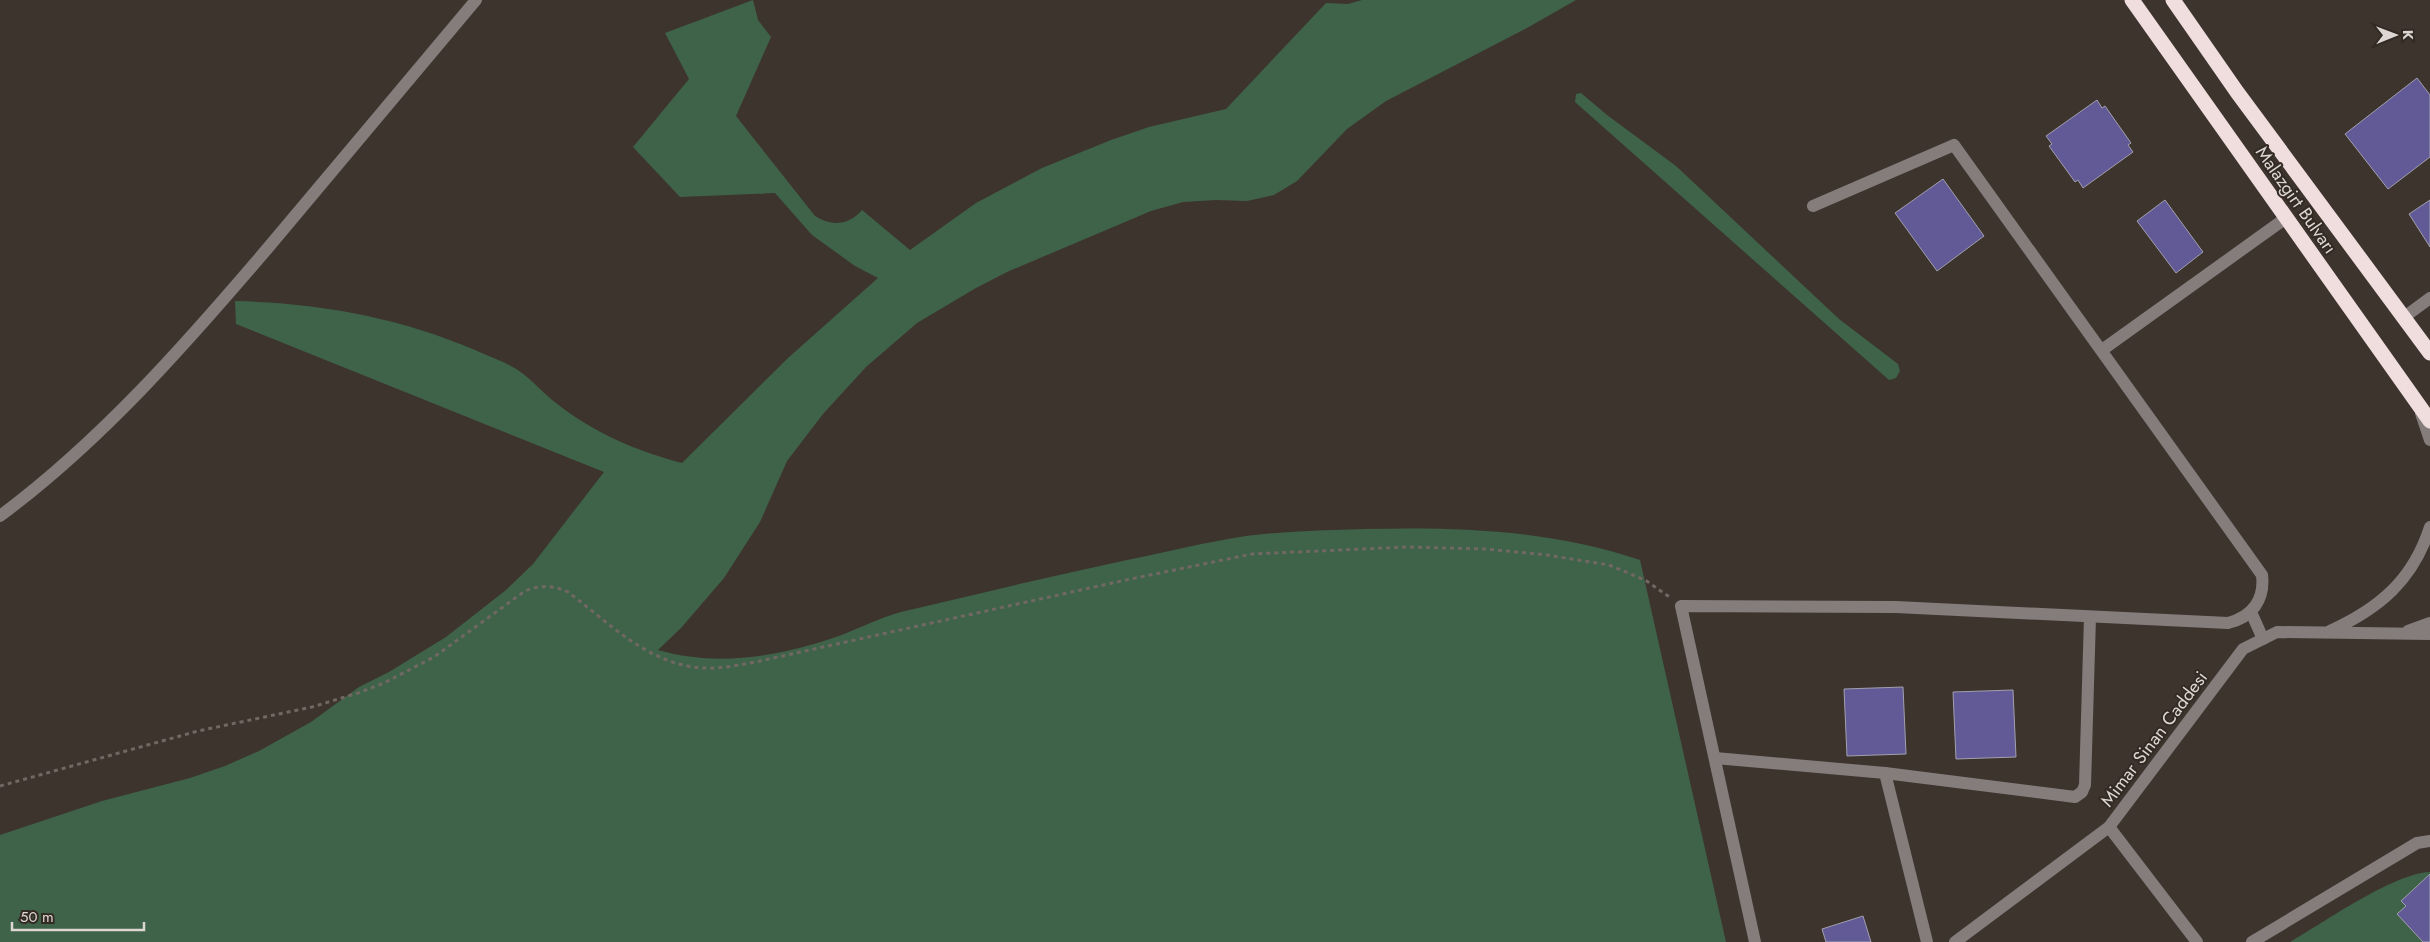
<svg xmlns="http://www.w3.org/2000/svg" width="2430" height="942" viewBox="0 0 2430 942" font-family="Jost,sans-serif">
<rect width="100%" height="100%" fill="#3e342e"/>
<g fill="#3e6349">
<path d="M753 0 758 20 771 37 736 116 815 216C832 227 849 225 862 210L910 250 976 203 1042 168 1111 140 1149 127 1226 109 1326 3 1348 4 1362 0H1576L1527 28 1386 101 1347 129 1297 181 1274 195 1247 201 1216 200 1183 202 1151 211 1007 272 976 288 917 323 866 367 823 414 787 461 760 522 724 578 681 628 658 650C717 667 778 657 836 637 858 629 879 618 901 612 977 594 1052 576 1127 560 1167 552 1206 542 1246 536 1286 531 1326 530 1367 529 1459 527 1552 530 1640 560L1726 942H0V835L102 801 190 778 225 766 259 751 311 722 359 687 389 672 446 637 506 590 533 564 604 472 236 324 235 301C318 303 398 317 475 350 490 357 509 363 522 373 534 382 544 394 556 403 594 433 636 451 682 463L788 358 878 278 855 266 812 235 775 193 680 197 633 147 689 79 665 33Z"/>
<polygon points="1581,93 1607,115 1676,166 1839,319 1898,364 1900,371 1896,378 1889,380 1575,102 1576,94"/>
<path d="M2430 872V942H2290C2323 923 2394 873 2430 872Z"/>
</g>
<g fill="#615a97" stroke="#a1a0ad">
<polygon points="2417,78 2430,95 2430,157 2388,189 2345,134"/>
<polygon points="2097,100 2102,108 2105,106 2131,143 2128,145 2133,152 2083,188 2078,180 2075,182 2049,146 2052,144 2046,136"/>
<polygon points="1943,179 1984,236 1937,271 1895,213"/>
<polygon points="2165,200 2203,252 2176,273 2137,221"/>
<polygon points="2430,200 2430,247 2409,214"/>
<polygon points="1903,687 1906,754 1847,756 1844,689"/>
<polygon points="2013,690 2016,757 1956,759 1953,692"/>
<polygon points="2430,874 2430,942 2423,942 2397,914 2406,906 2401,901"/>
<polygon points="1863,916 1871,942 1826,942 1822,929"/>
</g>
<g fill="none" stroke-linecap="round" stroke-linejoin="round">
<path stroke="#716863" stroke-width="3" stroke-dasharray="4 4" stroke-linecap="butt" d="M0 786 198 731 312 707 358 693 384 683 434 657 525 591C540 585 553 585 568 592 612 625 654 671 715 668 730 667 745 664 760 661L1126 580 1252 554 1407 547 1486 549 1547 555 1609 565 1645 580 1671 598"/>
<g stroke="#847d7c" stroke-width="12">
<polyline points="2403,318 2430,298"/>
<polyline points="2102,350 2286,218"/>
<polyline points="2421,413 2430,440"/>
<path d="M0 516C101 441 186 344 267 249 337 166 406 83 476 0"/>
<polyline points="2251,612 2263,639"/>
<path d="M2330 631C2380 608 2413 580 2430 527"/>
<polyline points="2408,631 2430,623"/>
<polyline points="1715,758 1885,773 2075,797 2082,792 2085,785 2090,617"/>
<polyline points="1885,773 1927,942"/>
<polyline points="2109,827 2197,942"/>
<path d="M1755 942 1681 606 1896 607 2228 623C2252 617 2265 600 2262 575L1954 145 1813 206"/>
<polyline points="1955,942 2109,827 2243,649 2277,632 2430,634"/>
<polyline points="2252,942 2417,843 2430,841"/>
</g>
<g stroke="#efdedd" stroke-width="15">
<polyline points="2132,0 2430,421"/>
<polyline points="2173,0 2237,92 2430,353"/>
</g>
</g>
<g text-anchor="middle" stroke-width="4" stroke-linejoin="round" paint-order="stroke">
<g font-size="18" fill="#ddd7d3" stroke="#342a24">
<text transform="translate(2296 200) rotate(55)" y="6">Malazgirt Bulvarı</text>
<text transform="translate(2154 739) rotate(-53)" y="6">Mimar Sinan Caddesi</text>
</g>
</g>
<g transform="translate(2395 35) rotate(89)" stroke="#342a24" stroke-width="4" paint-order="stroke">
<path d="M0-4L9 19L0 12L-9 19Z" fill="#ddd7d3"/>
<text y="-8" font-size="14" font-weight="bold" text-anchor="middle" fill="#ddd7d3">K</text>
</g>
<path d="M12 922v8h132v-8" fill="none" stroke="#ddd7d3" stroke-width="2.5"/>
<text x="20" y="922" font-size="15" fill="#ddd7d3" stroke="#342a24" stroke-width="4" paint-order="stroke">50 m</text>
</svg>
